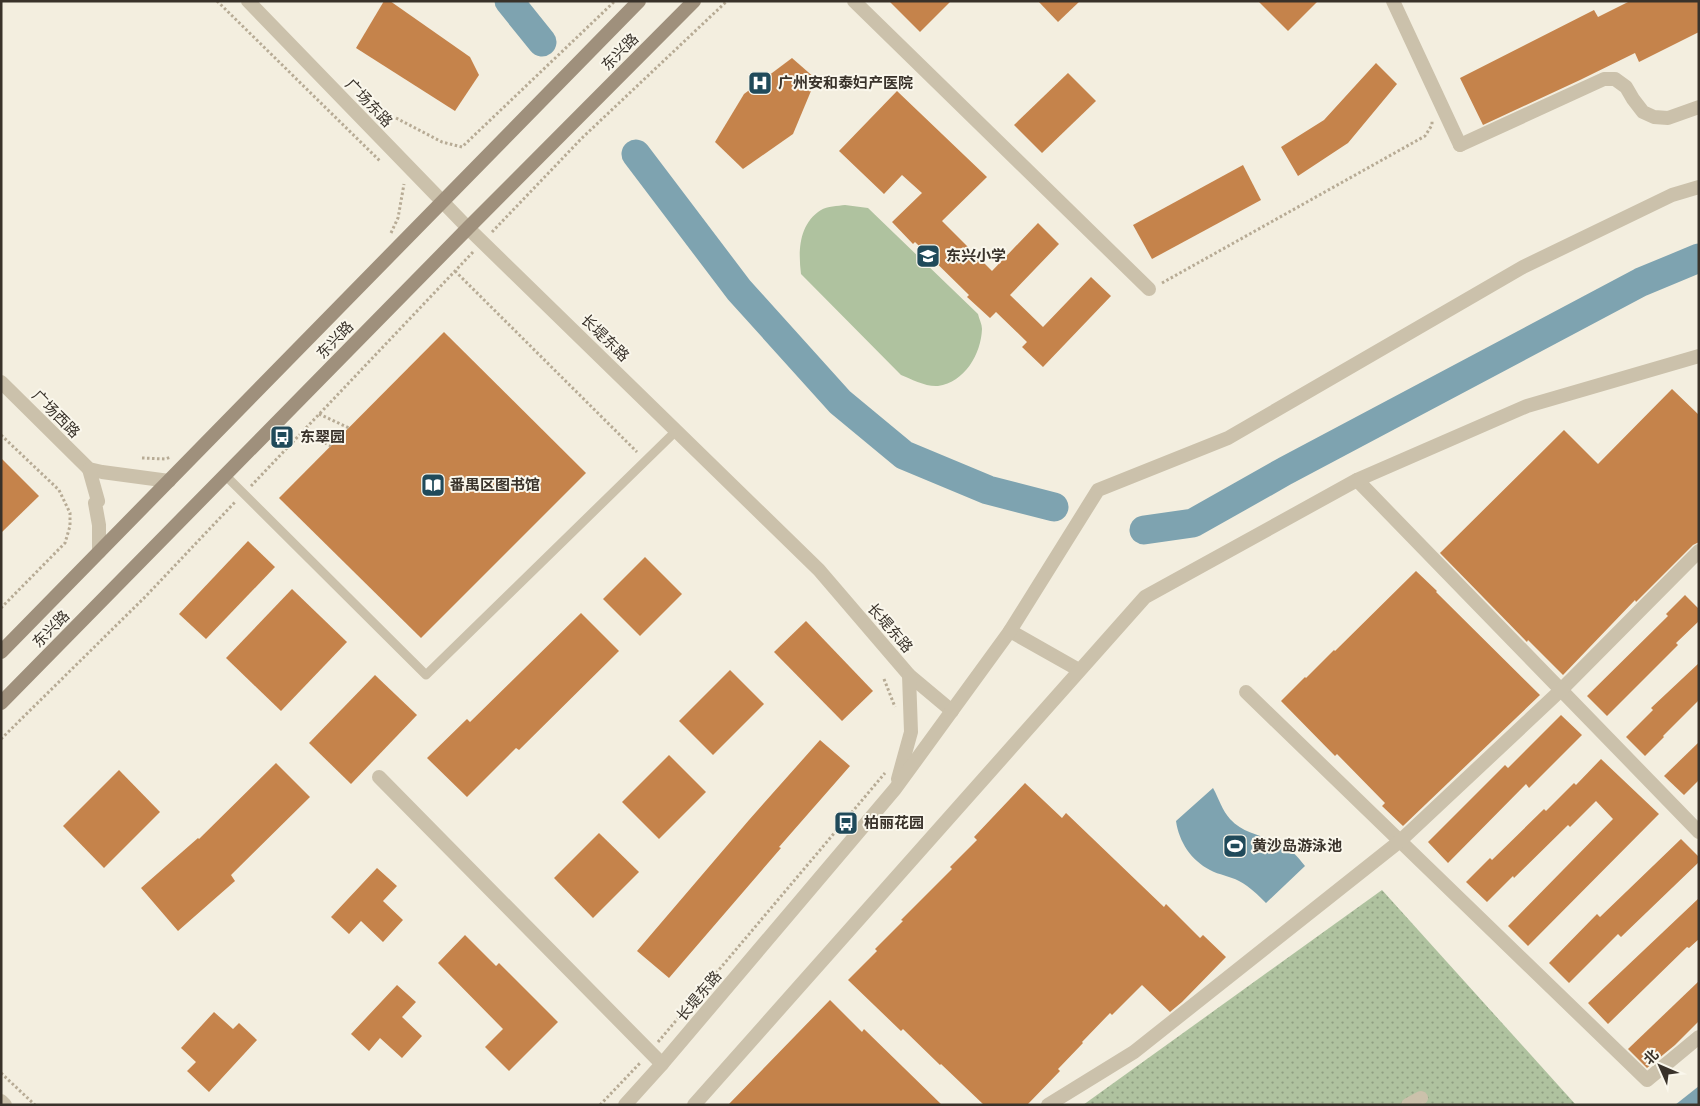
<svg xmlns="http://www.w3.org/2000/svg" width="1700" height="1106" viewBox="0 0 1700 1106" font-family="'Work Sans','Noto Sans SC',sans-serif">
<defs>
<pattern id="green-dots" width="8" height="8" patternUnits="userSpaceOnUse" patternTransform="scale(1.25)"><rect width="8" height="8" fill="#afc29f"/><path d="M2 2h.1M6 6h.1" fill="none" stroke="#8f9e82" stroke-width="1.8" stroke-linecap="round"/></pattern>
</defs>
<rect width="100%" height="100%" fill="#f3eedf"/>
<polygon fill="url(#green-dots)" points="1382,890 1576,1105 1083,1105"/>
<path fill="#afc29f" d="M845 205 868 208 978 314C979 319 982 324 982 329 981 354 965 382 938 386 926 387 911 379 901 375L801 274C798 250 799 224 821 210 827 206 838 206 845 205Z"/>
<g fill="#7ea3b0">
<path d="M1213 788C1219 799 1222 810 1230 819 1244 834 1262 835 1279 843 1290 848 1298 857 1305 866L1266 903C1258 895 1250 887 1239 881 1230 876 1219 875 1210 870 1191 860 1179 842 1176 821Z"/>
<polygon points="1699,1086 1699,1105 1675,1105"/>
</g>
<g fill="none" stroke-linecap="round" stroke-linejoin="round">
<g stroke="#7ea3b0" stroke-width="29">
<polyline points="509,1 542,42"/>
<polyline points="636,154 739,290 840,402 904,455 988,490 1054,507"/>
<polyline points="1144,530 1193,523 1285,471 1641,282 1699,258"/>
</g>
</g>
<g fill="#c5834b">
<polygon points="384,1 390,1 470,57 479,75 455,111 356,48"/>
<polygon points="889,1 951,1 920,32"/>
<polygon points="1038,1 1080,1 1058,22"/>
<polygon points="1258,1 1318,1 1288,31"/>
<polygon points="1630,1 1699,1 1699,32 1639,62 1635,53 1580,80 1483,125 1460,78 1594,10 1598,17"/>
<polygon points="792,58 816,79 793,134 743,169 715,142 744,94"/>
<polygon points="1376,63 1397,84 1348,143 1298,176 1281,147 1324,120"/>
<polygon points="1068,73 1096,101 1042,153 1014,125"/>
<polygon points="897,91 987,177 942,221 992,271 1038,223 1059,244 1010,295 1043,327 1091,277 1111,296 1043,367 1022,347 1027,342 996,312 990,318 967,297 969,295 915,242 913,244 892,222 922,193 902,175 884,194 839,151"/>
<polygon points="1243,165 1261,200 1152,259 1133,225"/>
<polygon points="444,332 586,473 421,638 279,498"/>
<polygon points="1672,389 1699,415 1699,542 1693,545 1636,602 1635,600 1563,675 1528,640 1527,642 1440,553 1564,430 1598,464"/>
<polygon points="1,458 39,496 1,533"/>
<polygon points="248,541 275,567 206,639 179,614"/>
<polygon points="645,557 682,594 640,636 603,599"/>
<polygon points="1416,571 1437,591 1436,592 1540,695 1403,826 1382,806 1385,803 1337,754 1335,756 1281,701 1305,677 1306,678 1334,650 1335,651"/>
<polygon points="292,589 347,642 281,711 226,658"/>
<polygon points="1685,595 1699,609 1699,621 1676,643 1678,645 1607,716 1587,696 1668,616 1666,614"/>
<polygon points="581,613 619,651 519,750 516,748 467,797 427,758 467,719 470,722"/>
<polygon points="806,621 873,691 842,721 774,652"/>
<polygon points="1699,663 1699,700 1663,736 1664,737 1645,756 1626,737 1653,710 1651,708"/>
<polygon points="730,670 764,704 713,755 679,721"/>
<polygon points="375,675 417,715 351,784 309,743"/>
<polygon points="1561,715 1582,735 1529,788 1526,784 1448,863 1428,842 1505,765 1508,768"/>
<polygon points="820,740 850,766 779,847 781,848 669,978 637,951 749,820"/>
<polygon points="1699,742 1699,780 1684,795 1664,776"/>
<polygon points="669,755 706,792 659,839 622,802"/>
<polygon points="1601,759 1659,814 1528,946 1508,926 1613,819 1596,801 1570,827 1568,825 1514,878 1513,876 1487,902 1466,882 1490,858 1492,860 1544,809 1546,811 1574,783 1576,785"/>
<polygon points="276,763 310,797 231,875 235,881 178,931 141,888 198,838 199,839"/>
<polygon points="119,770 160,812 104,868 63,826"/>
<polygon points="1025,783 1062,818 1066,813 1164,907 1166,904 1200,938 1203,935 1226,957 1182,1002 1170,1012 1142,985 1112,1015 1110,1013 1082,1042 1083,1043 1058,1069 1060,1071 1027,1105 984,1105 941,1064 940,1065 903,1029 901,1031 848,980 877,951 875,949 903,921 901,920 952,869 950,867 977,840 974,837"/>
<polygon points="599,833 639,872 593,918 554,878"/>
<polygon points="1681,839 1699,857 1699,862 1621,937 1618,934 1569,983 1549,963 1597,914 1600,917"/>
<polygon points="377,868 397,886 383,901 403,920 383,942 361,921 349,934 331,917"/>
<polygon points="1699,898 1699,939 1689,948 1687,947 1608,1024 1588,1003"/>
<polygon points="465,935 496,966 499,963 558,1022 509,1071 485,1047 503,1029 438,963"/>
<polygon points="1699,981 1699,1021 1675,1045 1647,1068 1628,1049"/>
<polygon points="397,985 416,1002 402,1017 422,1036 402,1058 380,1038 369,1051 351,1034"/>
<polygon points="830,1000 862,1032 864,1029 942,1105 728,1105"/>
<polygon points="214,1012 233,1029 239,1023 257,1040 209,1092 187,1071 196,1062 181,1048"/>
</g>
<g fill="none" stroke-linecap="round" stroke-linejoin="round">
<g stroke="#b7ab95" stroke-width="3" stroke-dasharray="2.5 2.5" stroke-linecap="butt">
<polyline points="217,1 380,161"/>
<polyline points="396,118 442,142 462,147 615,1"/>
<polyline points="492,232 582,138 727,1"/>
<polyline points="391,233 398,218 404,184"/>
<polyline points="455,271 637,452"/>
<polyline points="1162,283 1425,136 1432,125 1432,120"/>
<polyline points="319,414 349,428"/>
<polyline points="302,432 331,446"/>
<polyline points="1,435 59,490 70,513 70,526 65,543 1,608"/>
<polyline points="142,458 165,459 171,457"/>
<polyline points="251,486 474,251"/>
<polyline points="884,679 895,707"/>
<polyline points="1,739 146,596 236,501"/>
<polyline points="658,1042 885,773"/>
<polyline points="1,1073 35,1105"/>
<polyline points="600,1105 641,1062"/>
</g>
<polyline stroke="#cbc1ab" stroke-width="9" points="225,475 426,675 676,431"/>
<g stroke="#cbc1ab" stroke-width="14">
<polyline points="1460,145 1604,79 1615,79 1626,87 1633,99 1643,112 1654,117 1668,118 1699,107"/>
<polyline points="468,228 819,570 909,675 952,711"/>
<polyline points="1357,480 1699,832"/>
<polyline points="1010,631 1079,670"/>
<polyline points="1246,692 1647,1080 1699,1037"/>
<polyline points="379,777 662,1064"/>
<polyline points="898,779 911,732 909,675"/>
<polyline points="625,1105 662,1064 895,789 1010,631 1098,490 1228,438 1523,267 1672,195 1699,187"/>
<polyline points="694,1105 1145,597 1357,480 1527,406 1699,356"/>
<polyline points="1048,1105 1134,1052 1400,841 1561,690 1699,551"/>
<polyline points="1408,1105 1421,1098"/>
</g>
<g stroke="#cbc1ab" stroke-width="14">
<polyline points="248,1 468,228"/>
<polyline points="854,1 1149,289"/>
<polyline points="1393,1 1460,145"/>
<polyline points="1,382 89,469 102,472 169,481"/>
<polyline points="89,469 98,501 95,503 99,525 99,552"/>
<polyline points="1,1101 5,1105"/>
</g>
<g stroke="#9f907c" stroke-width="14">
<polyline points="1,652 639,1"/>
<polyline points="1,703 468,228 694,1"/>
</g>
</g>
<defs>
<g id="hospital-square" transform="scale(1.25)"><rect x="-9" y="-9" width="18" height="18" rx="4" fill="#204a5a" stroke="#faf7ec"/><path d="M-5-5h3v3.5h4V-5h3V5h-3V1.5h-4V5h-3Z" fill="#fff"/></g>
<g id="school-square" transform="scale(1.25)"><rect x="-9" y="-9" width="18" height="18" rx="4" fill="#204a5a" stroke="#faf7ec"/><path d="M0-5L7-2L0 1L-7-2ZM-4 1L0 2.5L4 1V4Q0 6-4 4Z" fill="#fff"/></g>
<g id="bus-square" transform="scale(1.25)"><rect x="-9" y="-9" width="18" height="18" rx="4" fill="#204a5a" stroke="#faf7ec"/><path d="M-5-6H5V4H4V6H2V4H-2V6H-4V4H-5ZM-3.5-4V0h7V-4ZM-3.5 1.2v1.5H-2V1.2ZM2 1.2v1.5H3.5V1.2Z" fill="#fff"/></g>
<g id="library-square" transform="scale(1.25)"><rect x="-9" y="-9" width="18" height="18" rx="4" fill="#204a5a" stroke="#faf7ec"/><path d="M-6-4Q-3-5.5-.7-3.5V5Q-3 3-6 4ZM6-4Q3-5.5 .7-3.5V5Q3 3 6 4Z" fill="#fff"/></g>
<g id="stadium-square" transform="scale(1.25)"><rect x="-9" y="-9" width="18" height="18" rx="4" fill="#204a5a" stroke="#faf7ec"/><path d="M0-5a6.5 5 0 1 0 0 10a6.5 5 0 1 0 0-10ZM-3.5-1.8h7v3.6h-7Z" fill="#fff"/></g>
</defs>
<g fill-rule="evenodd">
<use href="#hospital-square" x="760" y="83"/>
<use href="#school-square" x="928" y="256"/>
<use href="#bus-square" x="282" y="437"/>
<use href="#library-square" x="433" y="485"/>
<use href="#bus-square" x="846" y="823"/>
<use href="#stadium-square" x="1235" y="846"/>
</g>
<g text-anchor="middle" stroke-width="4" stroke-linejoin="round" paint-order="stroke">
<g font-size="15" fill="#39322a" stroke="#faf7ec">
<text transform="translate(620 52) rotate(-45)" y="5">东兴路</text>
<text transform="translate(369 103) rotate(46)" y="5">广场东路</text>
<text transform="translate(605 338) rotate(44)" y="5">长堤东路</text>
<text transform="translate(335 340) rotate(-46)" y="5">东兴路</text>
<text transform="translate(56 414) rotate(45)" y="5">广场西路</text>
<text transform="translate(890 628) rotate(49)" y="5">长堤东路</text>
<text transform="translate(51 629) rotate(-45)" y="5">东兴路</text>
<text transform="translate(699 996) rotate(-50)" y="5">长堤东路</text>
</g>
<g font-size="15" font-weight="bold" fill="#39322a" stroke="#faf7ec" text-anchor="start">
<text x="778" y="88">广州安和泰妇产医院</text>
<text x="946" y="261">东兴小学</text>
<text x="300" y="442">东翠园</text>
<text x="450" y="490">番禺区图书馆</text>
<text x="864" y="828">柏丽花园</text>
<text x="1252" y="851">黄沙岛游泳池</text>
</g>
</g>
<rect width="1700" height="1106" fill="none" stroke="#39322a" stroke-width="5"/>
<g transform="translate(1660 1066) rotate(315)" stroke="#faf7ec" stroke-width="4" paint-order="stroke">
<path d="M0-4L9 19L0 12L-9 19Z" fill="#39322a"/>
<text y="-8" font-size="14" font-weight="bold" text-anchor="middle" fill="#39322a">北</text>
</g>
</svg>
